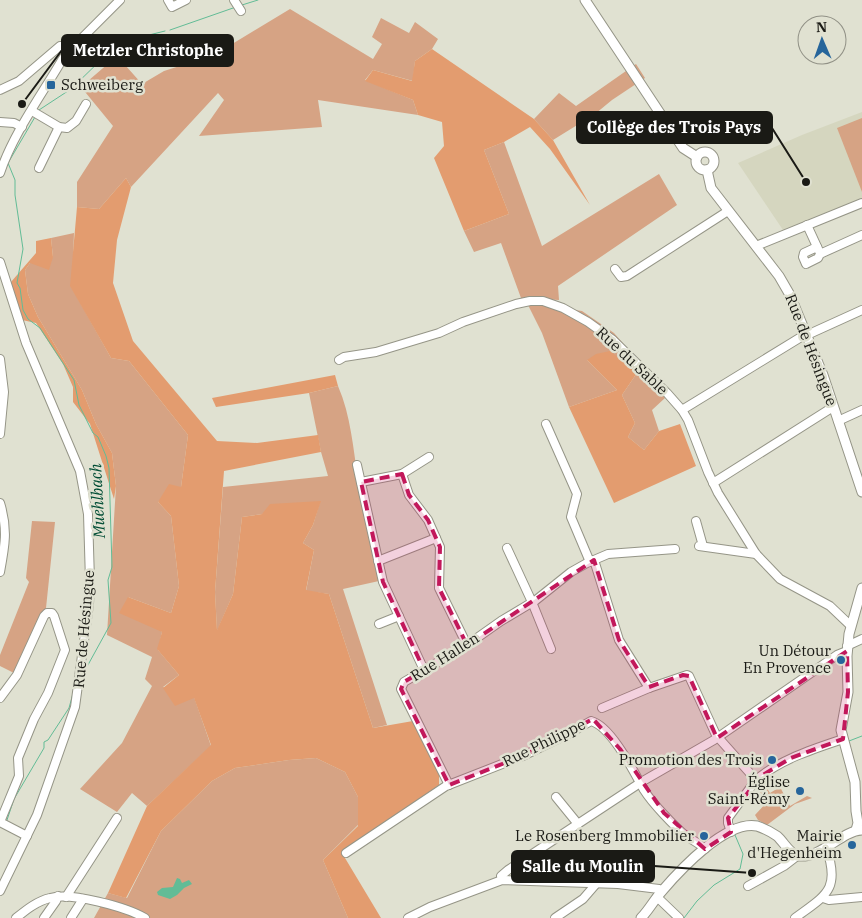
<svg xmlns="http://www.w3.org/2000/svg" width="862" height="918" viewBox="0 0 862 918" font-family="'IBM Plex Serif',serif">
<rect width="100%" height="100%" fill="#e0e1d1"/>
<polygon fill="#d5d6bf" points="862,112 862,200 783,230 738,163 802,135"/>
<g fill="#d6a384">
<polygon points="290,9 373,59 382,44 372,37 381,18 409,33 415,22 438,39 432,49 415,61 413,81 373,70 365,80 413,100 418,115 318,100 322,127 199,136 224,100 218,93 131,187 126,178 99,209 77,207 77,182 113,126 81,87 117,56 142,84 164,71 214,55"/>
<polygon points="636,64 645,78 612,100 595,114 553,140 534,119 559,93 576,106"/>
<polygon points="862,118 862,192 837,128"/>
<polygon points="504,142 542,246 659,174 677,205 558,286 559,300 521,298 501,243 474,252 464,231 509,214 484,150"/>
<polygon points="74,233 72,288 111,358 129,361 188,435 181,487 158,502 171,516 179,586 171,613 128,597 162,632 158,650 179,675 163,687 194,697 211,746 147,806 132,793 117,812 80,789 122,743 152,686 145,679 152,657 107,635 116,486 112,453 96,424 82,390 38,317 28,294 25,270 30,263 53,257 51,238"/>
<polygon points="527,303 582,311 614,333 640,363 665,398 652,410 659,431 644,450 628,437 635,423 622,395 637,373 587,360 617,390 569,407 542,333"/>
<path d="M338 386C351 416 353 448 358 479 364 513 372 547 379 581L343 589 387 725 373 728 329 594 306 591 314 550 303 543 313 525 320 502 262 514 242 517 233 594 217 631 215 592 223 487 328 476 321 452 309 393Z"/>
<polygon points="32,521 55,522 46,608 32,632 14,673 0,666 0,655 29,582 26,578"/>
<polygon points="316,758 345,772 358,797 358,825 323,860 348,918 94,918 108,893 127,898 161,831 212,781 235,768 289,760"/>
<polygon points="763,782 770,793 780,787 790,806 807,796 812,798 795,804 767,825 758,820 755,815 767,802 757,788"/>
</g>
<g fill="#e39c6f">
<polygon points="432,49 534,119 553,140 590,205 550,149 530,127 504,142 484,150 509,214 464,231 434,158 444,146 442,122 418,115 413,100 365,81 373,70 412,81 415,61"/>
<polygon points="126,178 131,187 117,240 113,283 133,341 217,441 257,443 318,435 321,452 224,471 215,592 217,630 233,594 242,517 262,514 270,504 321,501 313,525 303,543 314,550 306,590 329,594 373,728 413,721 439,774 439,785 342,853 381,918 348,918 323,860 358,826 358,797 345,772 316,758 289,760 235,768 212,781 161,831 126,898 108,893 147,806 211,745 194,698 175,706 163,688 179,675 157,649 162,632 119,613 128,597 171,613 179,586 171,516 158,502 169,484 181,487 188,435 129,361 111,358 70,286 77,207 99,209"/>
<polygon points="51,238 53,257 49,270 30,263 25,270 28,294 38,317 82,390 96,424 112,453 116,486 114,499 90,424 73,402 73,387 63,364 36,323 22,320 11,282 36,253 36,241"/>
<polygon points="610,351 637,373 622,395 635,423 628,437 644,450 659,431 680,424 696,466 614,503 569,407 617,390 587,360 596,354"/>
<polygon points="335,375 338,386 309,393 216,407 212,398"/>
</g>
<polygon fill="#62bc96" points="177,878 180,879 182,883 189,880 192,884 184,888 177,895 170,899 158,895 157,892 162,888 173,887"/>
<g fill="none" stroke-linecap="round" stroke-linejoin="round">
<g stroke="#62bc96" stroke-width="1">
<polyline points="242,5 258,0"/>
<polyline points="170,30 236,7"/>
<polyline points="39,110 71,89 106,55 133,47 149,35 165,31"/>
<polyline points="35,117 8,163 15,180 15,195 23,249 17,283 20,288 23,310 28,319 40,328 74,380 79,405 93,433 98,437 106,456 109,468 112,567 108,580 111,623 83,674"/>
<polyline points="849,741 862,736"/>
<polyline points="6,823 14,799 44,748 44,742 48,740 69,708 74,690"/>
<polyline points="684,918 697,901 714,885 740,869 743,854 735,835"/>
</g>
<g stroke="#959587" stroke-width="10">
<g id="minor">
<polyline points="168,0 172,7 186,0"/>
<polyline points="234,0 241,11"/>
<polyline points="0,90 19,81 60,46 63,46 68,52"/>
<polyline points="32,111 59,127 67,128 76,121 86,104"/>
<polyline points="0,122 14,123 22,127"/>
<polyline points="39,168 59,127"/>
<path d="M0 173C13 134 41 96 62 60L68 52 120 0"/>
<polyline points="807,225 819,251"/>
<polyline points="756,246 862,203"/>
<polyline points="817,247 804,253 803,257 806,264 818,258 820,254 862,235"/>
<polyline points="0,262 26,343 80,471 88,514 90,581 89,604 75,707 37,815 0,891"/>
<polyline points="615,269 621,277 627,276 728,211"/>
<polyline points="807,335 862,310"/>
<polyline points="0,359 4,392 0,434"/>
<polyline points="339,360 344,357 376,352 439,333 463,322 516,304 530,301 543,301 563,308 588,322 613,340 667,393 682,410 688,420 708,472 718,493 756,554 780,579 830,606 850,625"/>
<polyline points="682,410 806,334"/>
<polyline points="838,421 862,410"/>
<polyline points="546,424 577,494 571,517 590,562"/>
<polyline points="357,465 383,582 424,670"/>
<polyline points="402,474 409,495 428,520 440,547 439,588 467,645"/>
<polyline points="361,482 402,474 429,457"/>
<polyline points="713,483 833,407"/>
<path d="M0 503C8 529 5 545 0 572"/>
<polyline points="696,521 703,546"/>
<polyline points="699,546 756,554"/>
<polyline points="507,548 532,602 551,649"/>
<polyline points="594,560 619,640 649,688"/>
<polyline points="378,561 436,538"/>
<polyline points="379,624 399,616"/>
<polyline points="847,646 862,639"/>
<polyline points="0,698 17,675 44,616 47,613 52,613 54,616 65,650 48,693 34,719 18,758 19,776 0,822 27,836"/>
<polyline points="602,708 649,688 687,675 689,676 716,735 756,780"/>
<polyline points="449,785 401,689 404,682 467,645 501,621 536,600 571,572 587,563 608,554 675,549"/>
<polyline points="556,797 578,824"/>
<path d="M731 832 728 823V818L756 780C781 759 813 749 843 739"/>
<path d="M346 853 446 786 525 755 570 733 591 721C611 726 634 772 644 790 652 803 674 826 686 836 692 840 699 843 705 849"/>
<polyline points="502,880 501,876 508,870 643,781 714,740 837,655 847,651"/>
<polyline points="748,886 784,866 797,856"/>
<polyline points="66,897 117,818"/>
<polyline points="657,897 679,918"/>
<polyline points="823,898 829,900 862,897"/>
<path d="M16 918C26 910 37 901 50 898 71 892 126 907 145 918"/>
<polyline points="44,918 56,901 58,896"/>
<polyline points="71,918 83,899"/>
<polyline points="408,918 430,907 502,880 618,884 659,889 662,891"/>
<polyline points="555,918 583,899 596,884"/>
<path d="M795 918C826 895 841 890 826 847"/>
</g>
</g>
<g stroke="#959587" stroke-width="11">
<g id="major">
<polyline points="585,0 683,148 697,157"/>
<circle cx="705" cy="161" r="9"/>
<polyline points="707,170 711,188 779,276 790,295 823,375 862,492"/>
<polyline points="856,830 858,823 856,811 855,782 841,730 848,692 847,656 849,634 862,588"/>
<path d="M641 918C649 910 654 900 662 891 680 870 726 820 757 826 763 828 771 832 777 836 784 842 790 855 799 856 822 858 841 831 862 830"/>
</g>
</g>
<use href="#minor" stroke="#fff" stroke-width="8"/>
<use href="#major" stroke="#fff" stroke-width="9"/>
</g>
<path fill="#c2185b" fill-opacity="0.2" stroke="#c2185b" stroke-width="4" stroke-dasharray="10 6" stroke-linejoin="round" d="M402 474 409 495 428 520 440 547 439 588 467 645 594 560 619 640 649 687 683 675 689 676 717 738 847 651 848 692 843 739 791 758 761 776 728 818 731 832 705 849 664 813 620 749 593 719 525 755 449 785 401 689 404 682 424 670 383 582 361 482Z"/>
<g fill="#26659b" stroke="#e0e1d1" stroke-width="2">
<rect x="46" y="80" width="10" height="10" rx="2.5"/>
<circle cx="841" cy="660" r="5"/>
<circle cx="772" cy="760" r="5"/>
<circle cx="800" cy="791" r="5"/>
<circle cx="704" cy="836" r="5"/>
<circle cx="852" cy="845" r="5"/>
</g>
<g text-anchor="middle" stroke-width="5" stroke-linejoin="round" paint-order="stroke">
<g font-size="15" fill="#1a1a15" stroke="#e0e1d1" text-anchor="end">
<text x="61" y="90" text-anchor="start">Schweiberg</text>
<text x="831" y="656">Un Détour<tspan x="831" dy="17">En Provence</tspan></text>
<text x="762" y="765">Promotion des Trois</text>
<text x="790" y="787">Église<tspan x="790" dy="17">Saint-Rémy</tspan></text>
<text x="694" y="841">Le Rosenberg Immobilier</text>
<text x="842" y="841">Mairie<tspan x="842" dy="17">d'Hegenheim</tspan></text>
</g>
<g font-size="15" fill="#1a1a15" stroke="#e0e1d1">
<text transform="translate(811 350) rotate(69)" y="5">Rue de Hésingue</text>
<text transform="translate(632 361) rotate(43)" y="5">Rue du Sable</text>
<text transform="translate(84 629) rotate(-85)" y="5">Rue de Hésingue</text>
<text transform="translate(445 657) rotate(-32)" y="5">Rue Hallen</text>
<text transform="translate(544 743) rotate(-26)" y="5">Rue Philippe</text>
</g>
<g font-size="16" font-style="italic" fill="#004d35" stroke="#e0e1d1">
<text transform="translate(97 501) rotate(-93)" y="6">Muehlbach</text>
</g>
</g>
<path fill="none" stroke="#1a1a15" stroke-width="2" d="M22 104L62 50M806 182L772 128M752 873L654 866"/>
<g fill="#1a1a15" stroke="#e0e1d1" stroke-width="2">
<circle cx="22" cy="104" r="5"/>
<circle cx="806" cy="182" r="5"/>
<circle cx="752" cy="873" r="5"/>
</g>
<g fill="#1a1a15" stroke="#1a1a15" stroke-width="2">
<rect x="62" y="35" width="171" height="31" rx="5"/>
<rect x="577" y="112" width="195" height="31" rx="5"/>
<rect x="512" y="851" width="142" height="31" rx="5"/>
</g>
<g font-size="16" text-anchor="middle" font-weight="bold" fill="#fff">
<text x="148" y="56">Metzler Christophe</text>
<text x="674" y="133">Collège des Trois Pays</text>
<text x="583" y="872">Salle du Moulin</text>
</g>
<g transform="translate(822 40) rotate(358)"><circle r="24" fill="#e0e1d1" stroke="#919186"/>
<path d="M0-4L9 19L0 12L-9 19Z" fill="#26659b"/>
<text y="-8" font-size="14" font-weight="bold" text-anchor="middle" fill="#1a1a15">N</text>
</g>
</svg>
